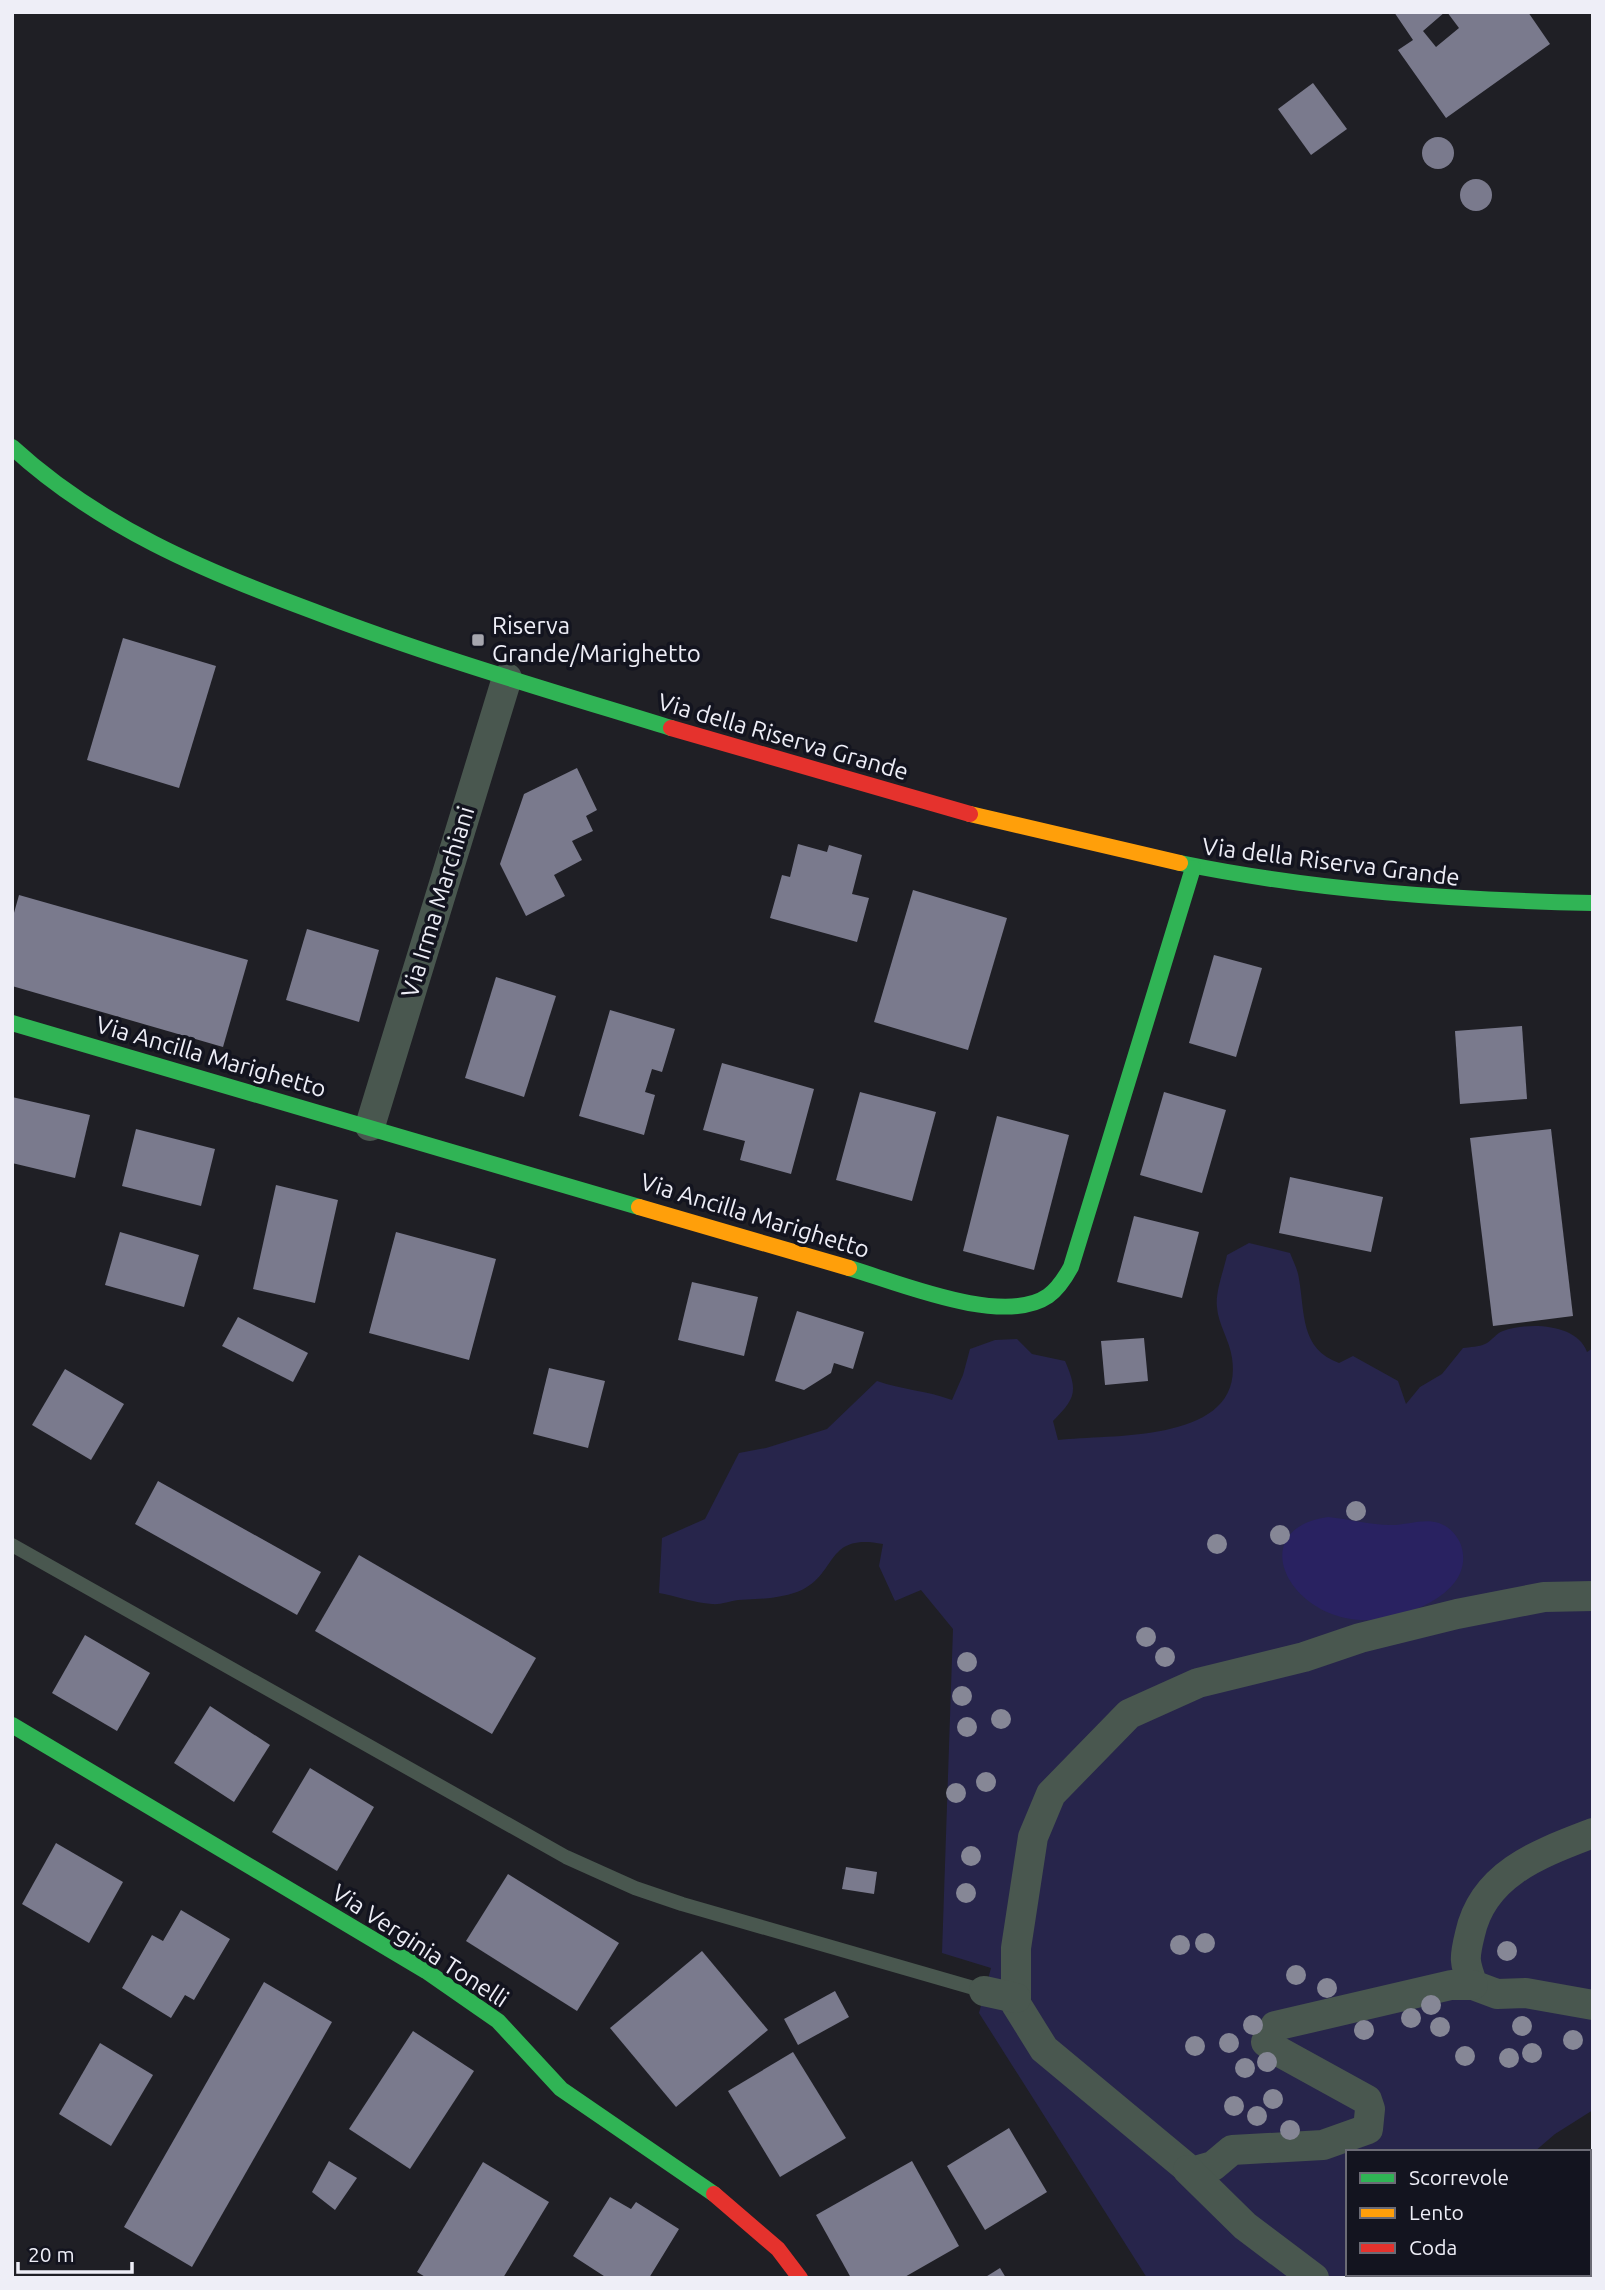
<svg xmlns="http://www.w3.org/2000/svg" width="1605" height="2290" viewBox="0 0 1605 2290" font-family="Ubuntu,sans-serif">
<rect width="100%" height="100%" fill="#1f1f25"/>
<path fill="#27254b" d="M1249 1243 1290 1253C1293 1261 1298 1270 1299 1279 1305 1313 1300 1349 1339 1363L1353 1356 1398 1381 1406 1404 1420 1387 1442 1374 1463 1348C1470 1347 1479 1347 1485 1344 1492 1341 1496 1333 1503 1331 1527 1322 1577 1323 1587 1352L1593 1348V2110L1555 2134 1534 2152H1348V2274H1466V2278H1147L979 2013 991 1968 942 1953 953 1629 921 1590 895 1601 879 1566 883 1544C823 1532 839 1576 797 1592 777 1599 758 1599 738 1600 730 1601 720 1605 712 1604 694 1603 676 1596 659 1593L662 1538 705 1519 739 1453 766 1448 827 1429 877 1381C902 1390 925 1390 952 1400L963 1375 970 1349 995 1340 1017 1339 1032 1354 1065 1361C1078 1391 1076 1398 1053 1421L1058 1440C1112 1434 1245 1444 1232 1358 1230 1341 1218 1324 1217 1307 1215 1292 1224 1270 1227 1255Z"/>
<path fill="#292261" d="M1328 1517C1349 1519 1370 1525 1391 1525 1407 1525 1424 1518 1439 1523 1450 1527 1457 1535 1461 1545 1475 1588 1419 1612 1386 1618 1297 1636 1236 1530 1328 1517Z"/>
<g fill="#7a7a8d">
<polygon points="1394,12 1445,12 1423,31 1436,47 1459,28 1447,12 1528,12 1550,44 1446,118 1398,50 1413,40"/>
<polygon points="1313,83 1347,129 1311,155 1278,109"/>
<circle cx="1438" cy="153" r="16"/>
<circle cx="1476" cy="195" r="16"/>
<polygon points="123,638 216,666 179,788 87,760"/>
<polygon points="577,768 597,810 586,816 593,831 572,841 582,860 554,875 565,896 526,916 500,864 524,794"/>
<polygon points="798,844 827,852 829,845 862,855 852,894 869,898 857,942 770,918 782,875 790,877"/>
<polygon points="913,890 1007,918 968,1050 874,1022"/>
<polygon points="19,895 248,960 223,1047 12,986 12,920"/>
<polygon points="307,929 379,950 359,1022 286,1000"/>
<polygon points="1214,955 1262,968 1236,1057 1189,1043"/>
<polygon points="496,977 556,996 524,1097 465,1078"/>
<polygon points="610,1010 675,1029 662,1072 652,1069 645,1092 655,1095 644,1135 579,1116"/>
<polygon points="1522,1026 1527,1099 1460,1104 1455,1031"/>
<polygon points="722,1063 814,1089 791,1174 740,1160 745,1141 703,1130"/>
<polygon points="860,1092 936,1112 912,1201 836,1180"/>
<polygon points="1164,1092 1226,1110 1202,1193 1140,1175"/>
<polygon points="12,1097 90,1115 75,1178 12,1163"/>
<polygon points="997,1116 1069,1135 1034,1270 963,1251"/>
<polygon points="136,1129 215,1149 201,1206 122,1186"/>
<polygon points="1551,1129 1573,1316 1493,1326 1470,1138"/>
<polygon points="1290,1177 1383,1197 1371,1252 1279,1233"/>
<polygon points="276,1185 338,1200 315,1303 253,1289"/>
<polygon points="1134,1216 1199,1232 1182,1298 1117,1282"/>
<polygon points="120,1232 199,1255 184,1307 105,1285"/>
<polygon points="396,1232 496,1259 469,1360 369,1333"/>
<polygon points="692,1282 758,1297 744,1356 678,1340"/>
<polygon points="797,1311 864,1332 853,1369 834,1363 831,1373 804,1390 775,1381"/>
<polygon points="238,1317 308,1353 293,1382 222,1346"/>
<polygon points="1144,1338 1148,1381 1105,1385 1101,1341"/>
<polygon points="549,1368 605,1381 588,1448 533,1434"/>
<polygon points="65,1369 124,1404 91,1460 32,1425"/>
<polygon points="158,1481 321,1572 297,1615 135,1524"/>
<polygon points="359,1555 536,1658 492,1734 315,1631"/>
<polygon points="85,1635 150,1673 117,1731 52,1693"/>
<polygon points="210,1706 270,1745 234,1802 174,1763"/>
<polygon points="310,1768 374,1807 337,1871 272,1832"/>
<polygon points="56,1843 123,1882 89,1943 22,1904"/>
<polygon points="846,1867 877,1872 874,1894 842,1889"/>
<polygon points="508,1874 619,1943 577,2011 466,1941"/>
<polygon points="181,1910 230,1939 194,2000 185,1995 171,2018 122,1988 152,1935 163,1941"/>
<polygon points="702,1951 768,2030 676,2107 610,2028"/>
<polygon points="264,1982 332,2022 192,2267 124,2227"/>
<polygon points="835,1991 849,2017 798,2045 784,2019"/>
<polygon points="413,2031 474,2071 410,2169 349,2129"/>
<polygon points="100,2043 153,2075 111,2146 59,2114"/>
<polygon points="793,2052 846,2138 780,2177 728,2091"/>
<polygon points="1009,2128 1047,2192 985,2230 947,2166"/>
<polygon points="329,2161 357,2178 335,2210 312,2192"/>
<polygon points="912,2161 959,2246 903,2278 851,2278 816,2215"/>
<polygon points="483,2162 549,2202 503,2278 427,2278 417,2272"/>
<polygon points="610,2197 631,2209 636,2202 679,2229 649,2278 607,2278 573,2256"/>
<polygon points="1000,2268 1006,2278 984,2278"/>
</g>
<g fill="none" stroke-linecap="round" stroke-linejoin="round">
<polyline stroke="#49574f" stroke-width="14" points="12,1545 566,1857 635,1888 682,1904 984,1991"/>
<g stroke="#49574f" stroke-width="30">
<polyline points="370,1126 507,678"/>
<path d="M1593 1833C1541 1853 1483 1873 1470 1934 1464 1958 1464 1962 1473 1985L1497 1994 1526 1993 1593 2005"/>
<polyline points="1473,1985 1451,1985 1275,2026 1266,2042 1278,2051 1367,2100 1370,2109 1368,2129 1323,2145 1232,2150 1213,2166 1192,2172 1044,2049 1016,2004 1016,1948 1033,1837 1051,1794 1129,1714 1198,1683 1304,1657 1360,1638 1457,1614 1544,1597 1593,1596"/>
<polyline points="984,1991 1016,1998"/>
<polyline points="1188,2170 1245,2226 1314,2278"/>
</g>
<g stroke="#30b455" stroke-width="16">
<path d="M12 447C98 526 204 571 313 611 430 656 551 691 671 728"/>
<path d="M1180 863C1317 891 1454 900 1593 903"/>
<polyline points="12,1023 639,1207"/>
<path d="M849 1268C897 1282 1003 1327 1048 1296 1058 1289 1065 1278 1071 1267L1193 868"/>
<polyline points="12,1725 426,1971 498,2021 561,2089 714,2194"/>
</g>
<g stroke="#ff9f0a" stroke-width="16">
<polyline points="970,814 1180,863"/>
<polyline points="639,1207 849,1268"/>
</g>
<g stroke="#e5322d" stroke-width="16">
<polyline points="671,728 970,814"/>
<polyline points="714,2194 778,2249 800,2278"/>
</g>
</g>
<g fill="#868796">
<circle cx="1356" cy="1511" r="10"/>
<circle cx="1280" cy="1535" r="10"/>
<circle cx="1217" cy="1544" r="10"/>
<circle cx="1146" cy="1637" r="10"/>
<circle cx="1165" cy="1657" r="10"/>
<circle cx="967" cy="1662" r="10"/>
<circle cx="962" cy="1696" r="10"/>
<circle cx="1001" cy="1719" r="10"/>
<circle cx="967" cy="1727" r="10"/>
<circle cx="986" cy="1782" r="10"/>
<circle cx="956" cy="1793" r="10"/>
<circle cx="971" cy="1856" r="10"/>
<circle cx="966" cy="1893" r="10"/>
<circle cx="1205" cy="1943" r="10"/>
<circle cx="1180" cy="1945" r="10"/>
<circle cx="1507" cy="1951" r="10"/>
<circle cx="1296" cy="1975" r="10"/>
<circle cx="1327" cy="1988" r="10"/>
<circle cx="1431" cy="2005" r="10"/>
<circle cx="1411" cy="2018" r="10"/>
<circle cx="1253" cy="2025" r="10"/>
<circle cx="1522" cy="2026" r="10"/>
<circle cx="1440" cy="2027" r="10"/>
<circle cx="1364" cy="2030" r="10"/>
<circle cx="1573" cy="2040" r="10"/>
<circle cx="1229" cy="2043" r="10"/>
<circle cx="1195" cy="2046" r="10"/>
<circle cx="1532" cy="2053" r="10"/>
<circle cx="1465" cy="2056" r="10"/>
<circle cx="1509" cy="2058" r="10"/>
<circle cx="1267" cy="2062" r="10"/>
<circle cx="1245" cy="2068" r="10"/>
<circle cx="1273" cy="2099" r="10"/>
<circle cx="1234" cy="2106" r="10"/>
<circle cx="1257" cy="2116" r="10"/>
<circle cx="1290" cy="2130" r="10"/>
</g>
<rect fill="#a6a6ae" stroke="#13141f" stroke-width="2.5" x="471" y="633" width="14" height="14" rx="3.5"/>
<g text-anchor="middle" stroke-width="7" stroke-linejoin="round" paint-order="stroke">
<g font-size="24" fill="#eeeef7" stroke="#13141f" text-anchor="start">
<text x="492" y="634">Riserva<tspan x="492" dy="28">Grande/Marighetto</tspan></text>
</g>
<g font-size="24" fill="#eeeef7" stroke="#13141f">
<text transform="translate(783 737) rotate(16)" y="8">Via della Riserva Grande</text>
<text transform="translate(1331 862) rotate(7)" y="8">Via della Riserva Grande</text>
<text transform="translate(438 902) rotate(-73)" y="8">Via Irma Marchiani</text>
<text transform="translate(211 1057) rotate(16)" y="8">Via Ancilla Marighetto</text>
<text transform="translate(755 1216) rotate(17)" y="8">Via Ancilla Marighetto</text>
<text transform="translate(420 1946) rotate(33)" y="8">Via Verginia Tonelli</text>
</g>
</g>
<rect width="1605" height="2290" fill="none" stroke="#eeeef7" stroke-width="28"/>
<rect x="1346" y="2150" width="245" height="126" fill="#13141f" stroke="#6b6b75" stroke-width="2"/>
<rect x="1360" y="2173" width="35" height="10" fill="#30b455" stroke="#6b6b75" stroke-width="2"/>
<text x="1409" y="2185" font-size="21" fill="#eeeef7">Scorrevole</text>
<rect x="1360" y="2208" width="35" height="10" fill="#ff9f0a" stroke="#6b6b75" stroke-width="2"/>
<text x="1409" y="2220" font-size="21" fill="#eeeef7">Lento</text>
<rect x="1360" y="2243" width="35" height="10" fill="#e5322d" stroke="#6b6b75" stroke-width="2"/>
<text x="1409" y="2255" font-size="21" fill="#eeeef7">Coda</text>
<path d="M18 2262v10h114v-10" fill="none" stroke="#eeeef7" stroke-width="3.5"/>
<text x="28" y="2262" font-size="21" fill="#eeeef7" stroke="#13141f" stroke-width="5" paint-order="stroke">20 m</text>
</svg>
